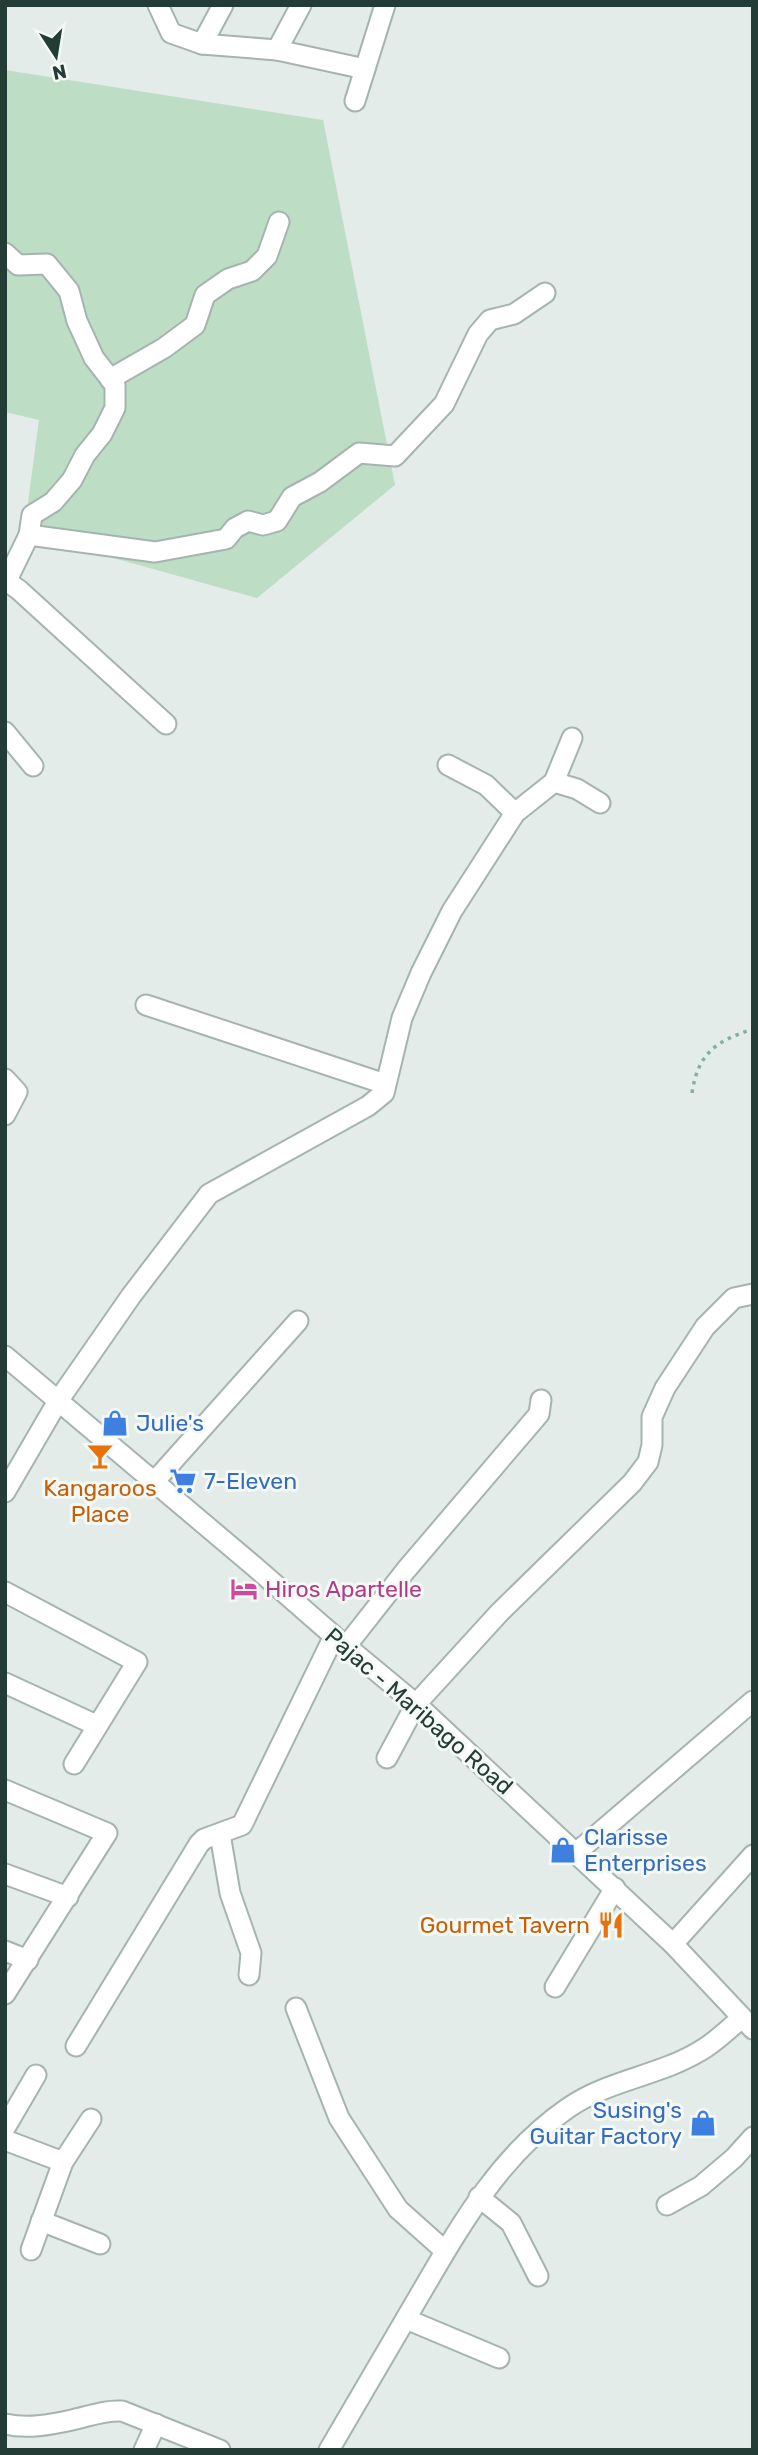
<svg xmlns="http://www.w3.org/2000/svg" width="758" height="2455" viewBox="0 0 758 2455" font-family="Rubik,sans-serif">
<rect width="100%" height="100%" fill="#e3ece8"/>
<polygon fill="#bdddc5" points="5,70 323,120 395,485 257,598 24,533 39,420 5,412"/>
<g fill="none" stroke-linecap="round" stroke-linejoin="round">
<g stroke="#a6b4af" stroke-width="23">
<g id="minor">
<polyline points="158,5 171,33 202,44 277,50 365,69"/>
<polyline points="202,44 223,5"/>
<polyline points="277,50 301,5"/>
<polyline points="355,101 385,5"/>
<polyline points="5,253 18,265 47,264 69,291 77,321 94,358 115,385 115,408 102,434 85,455 72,480 53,502 32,515 29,535"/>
<polyline points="110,379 164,348 195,325 205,295 228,279 252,271 267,256 279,222"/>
<polyline points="5,580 19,590 166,724"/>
<polyline points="7,580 29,535 155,552 226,539 235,528 248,521 263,525 277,521 292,497 320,482 359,453 395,456 444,404 478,334 490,320 514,314 545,293"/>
<polyline points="5,732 33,766"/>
<polyline points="448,765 486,785 515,813"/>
<polyline points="554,782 577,789 600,803"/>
<polyline points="146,1005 385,1084"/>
<polyline points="5,1079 17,1092 5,1115"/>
<polyline points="5,1356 255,1567 334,1636 416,1704 673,1944 753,2029"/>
<polyline points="154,1482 298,1321"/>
<polyline points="5,1492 58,1401 131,1296 209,1194 368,1106 384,1093 402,1018 421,973 452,911 515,813 554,782 572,738"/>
<polyline points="5,1592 137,1662 74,1764"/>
<polyline points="347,1645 406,1570 539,1414 541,1400"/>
<polyline points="5,1683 96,1725"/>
<polyline points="387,1758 416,1704 500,1612 632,1483 648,1462 652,1445 652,1417 665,1388 705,1327 734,1298 753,1294"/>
<polyline points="5,1790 107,1833 5,1994"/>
<polyline points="220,1834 230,1893 251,1953 249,1975"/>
<polyline points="577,1852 753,1701"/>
<polyline points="5,1874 68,1897"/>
<polyline points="673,1944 753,1855"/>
<polyline points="5,1951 28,1960"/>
<polyline points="555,1987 615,1888"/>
<polyline points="296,2008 339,2118 398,2209 445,2251"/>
<polyline points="76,2046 199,1844 204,1839 242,1825 334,1636"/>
<polyline points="5,2128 36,2075"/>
<polyline points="5,2140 63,2162"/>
<polyline points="479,2197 511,2223 538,2276"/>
<polyline points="667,2205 701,2186 734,2158 753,2137"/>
<polyline points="41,2221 100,2244"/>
<polyline points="31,2250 63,2162 91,2119"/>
<polyline points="406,2319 499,2358"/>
<path d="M5 2424C27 2429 50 2425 72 2420 90 2416 104 2410 122 2411L220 2450"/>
<polyline points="144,2450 156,2424"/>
<path d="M329 2450C358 2401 386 2352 415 2303 458 2230 497 2157 568 2108 608 2080 659 2076 700 2051 715 2043 728 2029 742 2018"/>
</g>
</g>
<path stroke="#84afa2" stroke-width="3.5" stroke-dasharray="3.5 5" stroke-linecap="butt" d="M692 1093C698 1053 716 1041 753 1029"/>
<use href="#minor" stroke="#fff" stroke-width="19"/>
</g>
<defs>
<g id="shop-bare" transform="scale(2.1)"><path d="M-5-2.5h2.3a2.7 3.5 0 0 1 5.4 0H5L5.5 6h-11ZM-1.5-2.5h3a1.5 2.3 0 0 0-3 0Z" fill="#3f7fe0" stroke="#f4f9f6" stroke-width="2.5" paint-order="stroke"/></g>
<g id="bar-bare" transform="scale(2.1)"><path d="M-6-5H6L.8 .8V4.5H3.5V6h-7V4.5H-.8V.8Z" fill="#e8710a" stroke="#f4f9f6" stroke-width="2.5" paint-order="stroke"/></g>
<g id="supermarket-bare" transform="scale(2.1)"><path d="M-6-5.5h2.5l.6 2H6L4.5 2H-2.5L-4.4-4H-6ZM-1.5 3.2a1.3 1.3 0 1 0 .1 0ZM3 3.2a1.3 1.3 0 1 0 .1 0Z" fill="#3f7fe0" stroke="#f4f9f6" stroke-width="2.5" paint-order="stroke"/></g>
<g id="hotel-bare" transform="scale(2.1)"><path d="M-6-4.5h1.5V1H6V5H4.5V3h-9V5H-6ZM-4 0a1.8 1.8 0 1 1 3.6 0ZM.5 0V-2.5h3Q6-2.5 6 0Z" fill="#d1479c" stroke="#f4f9f6" stroke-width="2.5" paint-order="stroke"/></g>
<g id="restaurant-bare" transform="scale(2.1)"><path d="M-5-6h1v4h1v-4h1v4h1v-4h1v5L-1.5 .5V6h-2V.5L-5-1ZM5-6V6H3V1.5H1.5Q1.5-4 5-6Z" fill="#e8710a" stroke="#f4f9f6" stroke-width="2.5" paint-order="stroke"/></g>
</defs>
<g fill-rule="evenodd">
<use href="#shop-bare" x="115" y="1423"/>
<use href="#bar-bare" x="100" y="1456"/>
<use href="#supermarket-bare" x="183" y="1481"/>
<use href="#hotel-bare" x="244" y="1589"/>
<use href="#shop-bare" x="563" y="1850"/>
<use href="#restaurant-bare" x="611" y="1925"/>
<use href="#shop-bare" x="703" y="2123"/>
</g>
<g text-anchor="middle" stroke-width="6" stroke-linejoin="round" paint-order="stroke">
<g font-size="23" fill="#366cbe" stroke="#f4f9f6" text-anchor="start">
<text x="136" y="1431">Julie's</text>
<text x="204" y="1489">7-Eleven</text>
<text x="584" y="1845">Clarisse<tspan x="584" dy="26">Enterprises</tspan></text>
<text x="682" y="2118" text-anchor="end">Susing's<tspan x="682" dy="26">Guitar Factory</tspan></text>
</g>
<g font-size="23" fill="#c56008" stroke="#f4f9f6">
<text x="100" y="1496">Kangaroos<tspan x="100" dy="26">Place</tspan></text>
<text x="590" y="1933" text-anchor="end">Gourmet Tavern</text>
</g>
<g font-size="23" fill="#b23c85" stroke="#f4f9f6" text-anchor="start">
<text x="265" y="1597">Hiros Apartelle</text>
</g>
<g font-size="23" fill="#233d36" stroke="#f4f9f6">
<text transform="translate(419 1711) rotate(41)" y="8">Pajac - Maribago Road</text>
</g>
</g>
<rect width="758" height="2455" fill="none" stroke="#233d36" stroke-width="14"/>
<g transform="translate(56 56) rotate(168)" stroke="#f4f9f6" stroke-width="5" paint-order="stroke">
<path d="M0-5L12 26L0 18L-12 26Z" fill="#233d36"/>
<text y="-10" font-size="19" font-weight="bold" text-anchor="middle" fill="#233d36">N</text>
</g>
</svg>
